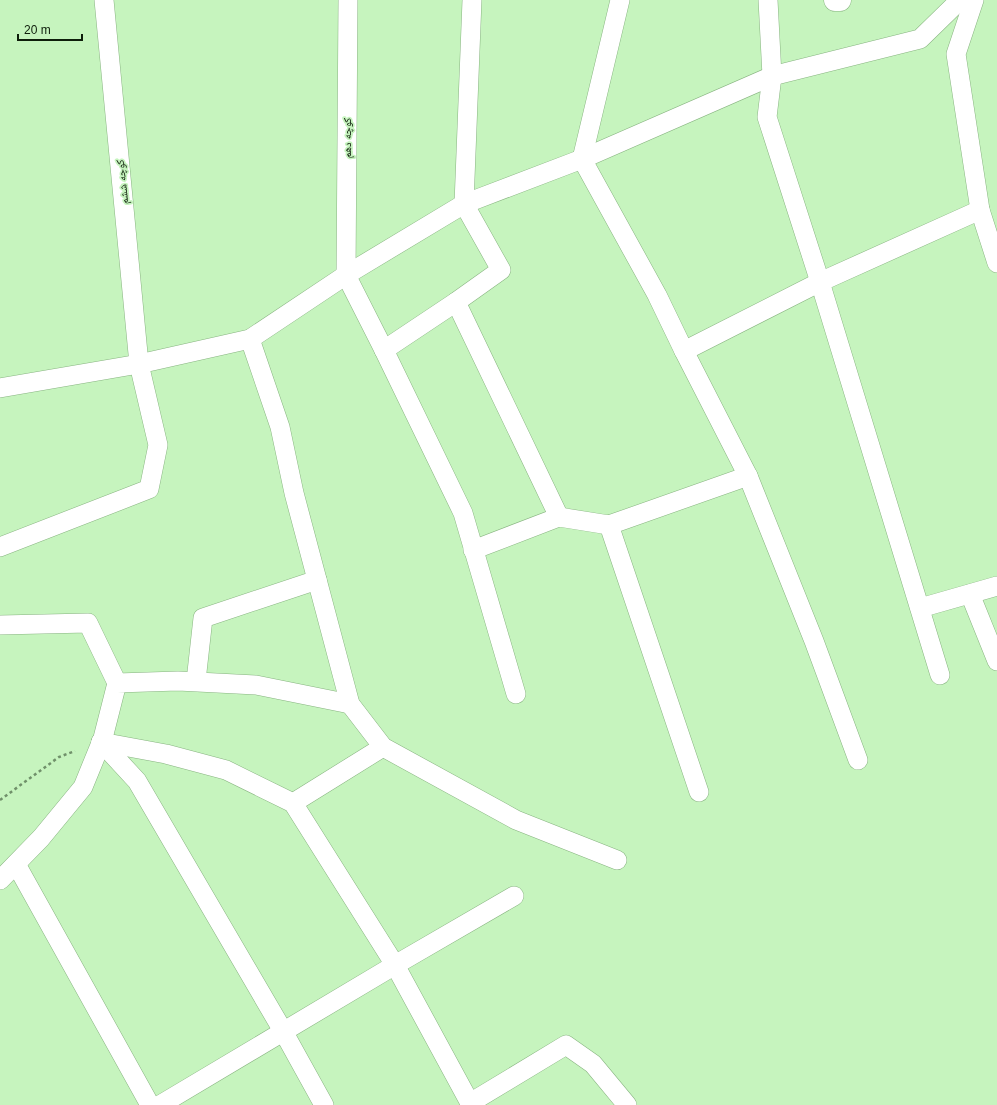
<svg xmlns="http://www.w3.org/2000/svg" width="997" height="1105" viewBox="0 0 997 1105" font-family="Arial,'Noto Naskh Arabic',sans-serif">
<rect width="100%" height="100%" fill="#c6f4be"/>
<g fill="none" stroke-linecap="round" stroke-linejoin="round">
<g stroke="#88b481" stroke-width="20">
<g id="street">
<polyline points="348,0 346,275 384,350 463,513 516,694"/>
<polyline points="620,0 582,159 657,295 684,351 748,476 814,641 858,760"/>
<polyline points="768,0 772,76 767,117 820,282 940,675"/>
<polyline points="974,0 956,54 980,210 997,263"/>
<polyline points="456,302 559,517"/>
<polyline points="250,339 280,427 294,493 350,704 383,747 516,820 617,860"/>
<polyline points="384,350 456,302 501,270 464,204 472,0"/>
<polyline points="684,351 820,282 980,210"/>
<polyline points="0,388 139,364 250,339 346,275 464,204 582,159 772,76 920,39 960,0"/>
<polyline points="609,525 699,792"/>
<polyline points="0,547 149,489 158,445 139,364 104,0"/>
<polyline points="473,550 559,517 609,525 748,476"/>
<polyline points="970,594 997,661"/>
<polyline points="920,608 997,586"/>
<polyline points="0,625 88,623 117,683"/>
<polyline points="196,681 203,618 317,580"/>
<polyline points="101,742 166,754 226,770 293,803 395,965 471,1105"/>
<polyline points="101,742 137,781 283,1031 324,1105"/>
<polyline points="293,803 383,747"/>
<polyline points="16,864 150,1105"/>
<polyline points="0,880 41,838 83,787 103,738 117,683 178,681 256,685 350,704"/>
<polyline points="470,1103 566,1045 593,1064 627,1105"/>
<polyline points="160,1105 395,965 514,896"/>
</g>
</g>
<g stroke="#88b481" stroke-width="23">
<polyline id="secondary" points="835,0 840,0"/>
</g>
<polyline stroke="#70906a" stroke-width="2.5" stroke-dasharray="3 3" stroke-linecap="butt" points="0,800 59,757 75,751"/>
<use href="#street" stroke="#fff" stroke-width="19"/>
<use href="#secondary" stroke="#fff" stroke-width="22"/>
</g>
<g text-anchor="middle" stroke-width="3.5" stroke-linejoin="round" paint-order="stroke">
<g font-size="11" fill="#0d1d0a" stroke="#c6f4be">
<text transform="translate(347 138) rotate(-90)" y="4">کوچه دهم</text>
<text transform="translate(122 182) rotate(-96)" y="4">کوچه ششم</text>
</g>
</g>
<path d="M18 34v6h64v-6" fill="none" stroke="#0d1d0a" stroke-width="2"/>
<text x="24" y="34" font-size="12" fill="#0d1d0a" stroke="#c6f4be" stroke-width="3" paint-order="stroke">20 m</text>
</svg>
